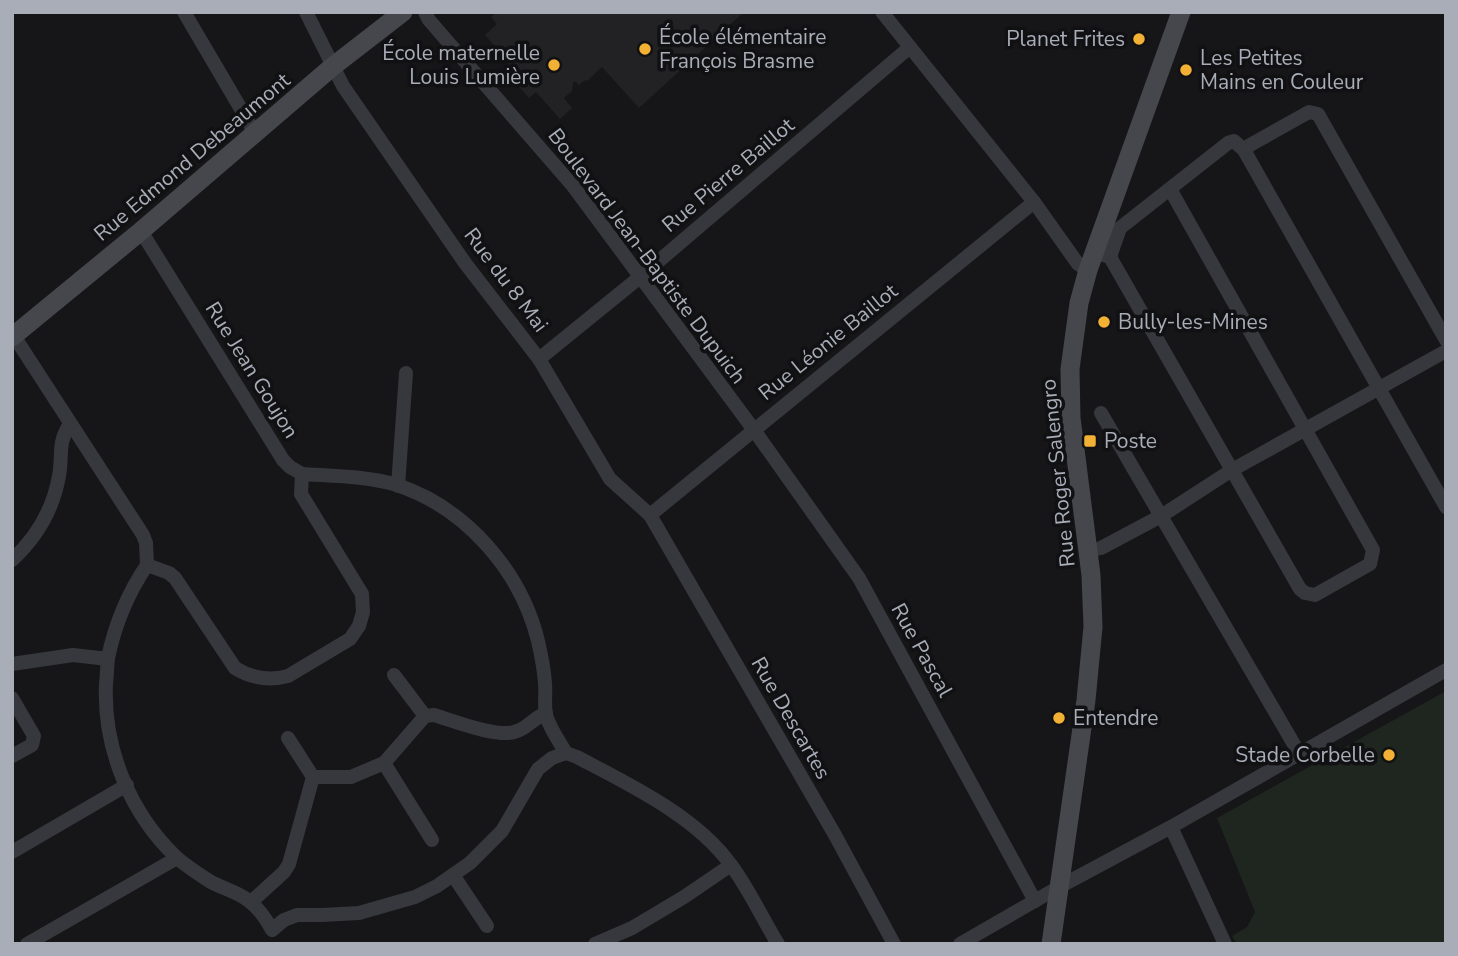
<svg xmlns="http://www.w3.org/2000/svg" width="1458" height="956" viewBox="0 0 1458 956" font-family="'Nunito Sans',sans-serif">
<rect width="100%" height="100%" fill="#161618"/>
<polygon fill="#222225" points="497,12 744,12 639,108 602,67 587,81 585,80 579,85 575,81 573,83 572,91 564,98 572,108 560,119 536,92 529,98 503,69 509,63 485,35 497,24 491,17"/>
<polygon fill="#1e261f" points="1446,691 1446,944 1237,944 1232,936 1247,927 1255,912 1217,818"/>
<g fill="none" stroke-linecap="round" stroke-linejoin="round">
<g stroke="#37383d" stroke-width="14">
<polyline points="184,12 255,133"/>
<polyline points="306,12 343,86 465,263 539,359 610,479 650,515 835,835 894,944"/>
<polyline points="425,12 429,20 573,186 754,430 859,578 1035,901"/>
<polyline points="882,12 1034,202 1078,264 1088,270"/>
<polyline points="1244,150 1250,145 1309,112 1318,114 1446,340"/>
<polyline points="1095,252 1110,257 1300,589 1305,593 1315,595 1370,564 1373,550 1170,189"/>
<polyline points="1110,257 1120,228 1228,143 1234,141 1244,150 1446,507"/>
<path d="M14 336 143 535 146 543 147 565 169 573 175 578 235 668C251 678 269 681 288 676L350 639 359 626 363 612 362 594 301 494 302 474 290 467 283 460 141 231"/>
<polyline points="539,359 640,277 910,47"/>
<polyline points="1101,413 1299,753"/>
<polyline points="398,486 406,373"/>
<polyline points="650,515 1034,202"/>
<polyline points="1087,551 1101,548 1161,516 1232,470 1446,351"/>
<path d="M12 560C37 537 53 510 59 476 63 455 57 443 70 424"/>
<path d="M147 565C128 593 115 624 108 658 107 666 107 676 106 684 103 748 130 813 176 857 186 866 200 875 211 882 224 889 238 892 249 901 259 908 266 919 272 930L284 920 297 915H322L359 913 415 897 437 886 470 863 502 831 538 769 552 758 566 753C559 741 550 729 546 715 544 705 546 694 545 683 544 669 541 654 538 641 521 571 466 508 397 485 367 476 333 476 302 474"/>
<polyline points="12,664 73,655 108,659"/>
<polyline points="12,698 34,736 32,745 12,756"/>
<path d="M425 716 434 715C454 721 499 739 517 731 527 728 534 718 546 713"/>
<polyline points="288,738 313,777 351,777 384,763 425,716 394,675"/>
<path d="M566 753 577 757C628 784 696 816 731 865 749 889 762 918 778 944"/>
<polyline points="384,763 432,840"/>
<polyline points="1171,827 1225,944"/>
<polyline points="12,852 127,785"/>
<polyline points="453,875 487,926"/>
<polyline points="251,902 284,872 289,864 313,777"/>
<polyline points="27,944 177,858"/>
<polyline points="595,944 632,928 684,897 731,865"/>
<polyline points="960,944 1059,887 1171,827 1446,670"/>
</g>
<g stroke="#45474d" stroke-width="19">
<polyline points="12,337 141,231 332,67 403,12"/>
<polyline points="1051,944 1086,700 1093,627 1091,575 1071,418 1070,369 1079,303 1088,270 1181,12"/>
</g>
</g>
<g fill="#f2b134" stroke="#111113" stroke-width="2.5">
<circle cx="1139" cy="39" r="7"/>
<circle cx="645" cy="49" r="7"/>
<circle cx="554" cy="65" r="7"/>
<circle cx="1186" cy="70" r="7"/>
<circle cx="1104" cy="322" r="7"/>
<rect x="1083" y="434" width="14" height="14" rx="3.5"/>
<circle cx="1059" cy="718" r="7"/>
<circle cx="1389" cy="755" r="7"/>
</g>
<g text-anchor="middle" stroke-width="7" stroke-linejoin="round" paint-order="stroke">
<g font-size="21" fill="#a8adb8" stroke="#111113" text-anchor="start">
<text x="659" y="44">École élémentaire<tspan x="659" dy="24">François Brasme</tspan></text>
<text x="1125" y="46" text-anchor="end">Planet Frites</text>
<text x="540" y="60" text-anchor="end">École maternelle<tspan x="540" dy="24">Louis Lumière</tspan></text>
<text x="1200" y="65">Les Petites<tspan x="1200" dy="24">Mains en Couleur</tspan></text>
<text x="1118" y="329">Bully-les-Mines</text>
<text x="1104" y="448">Poste</text>
<text x="1073" y="725">Entendre</text>
<text x="1375" y="762" text-anchor="end">Stade Corbelle</text>
</g>
<g font-size="21" fill="#a8adb8" stroke="#111113">
<text transform="translate(192 157) rotate(-40)" y="7">Rue Edmond Debeaumont</text>
<text transform="translate(728 175) rotate(-40)" y="7">Rue Pierre Baillot</text>
<text transform="translate(647 256) rotate(53)" y="7">Boulevard Jean-Baptiste Dupuich</text>
<text transform="translate(506 280) rotate(53)" y="7">Rue du 8 Mai</text>
<text transform="translate(828 342) rotate(-39)" y="7">Rue Léonie Baillot</text>
<text transform="translate(252 370) rotate(58)" y="7">Rue Jean Goujon</text>
<text transform="translate(1058 473) rotate(-96)" y="7">Rue Roger Salengro</text>
<text transform="translate(922 650) rotate(61)" y="7">Rue Pascal</text>
<text transform="translate(791 718) rotate(60)" y="7">Rue Descartes</text>
</g>
</g>
<rect width="1458" height="956" fill="none" stroke="#a8adb8" stroke-width="28"/>
</svg>
